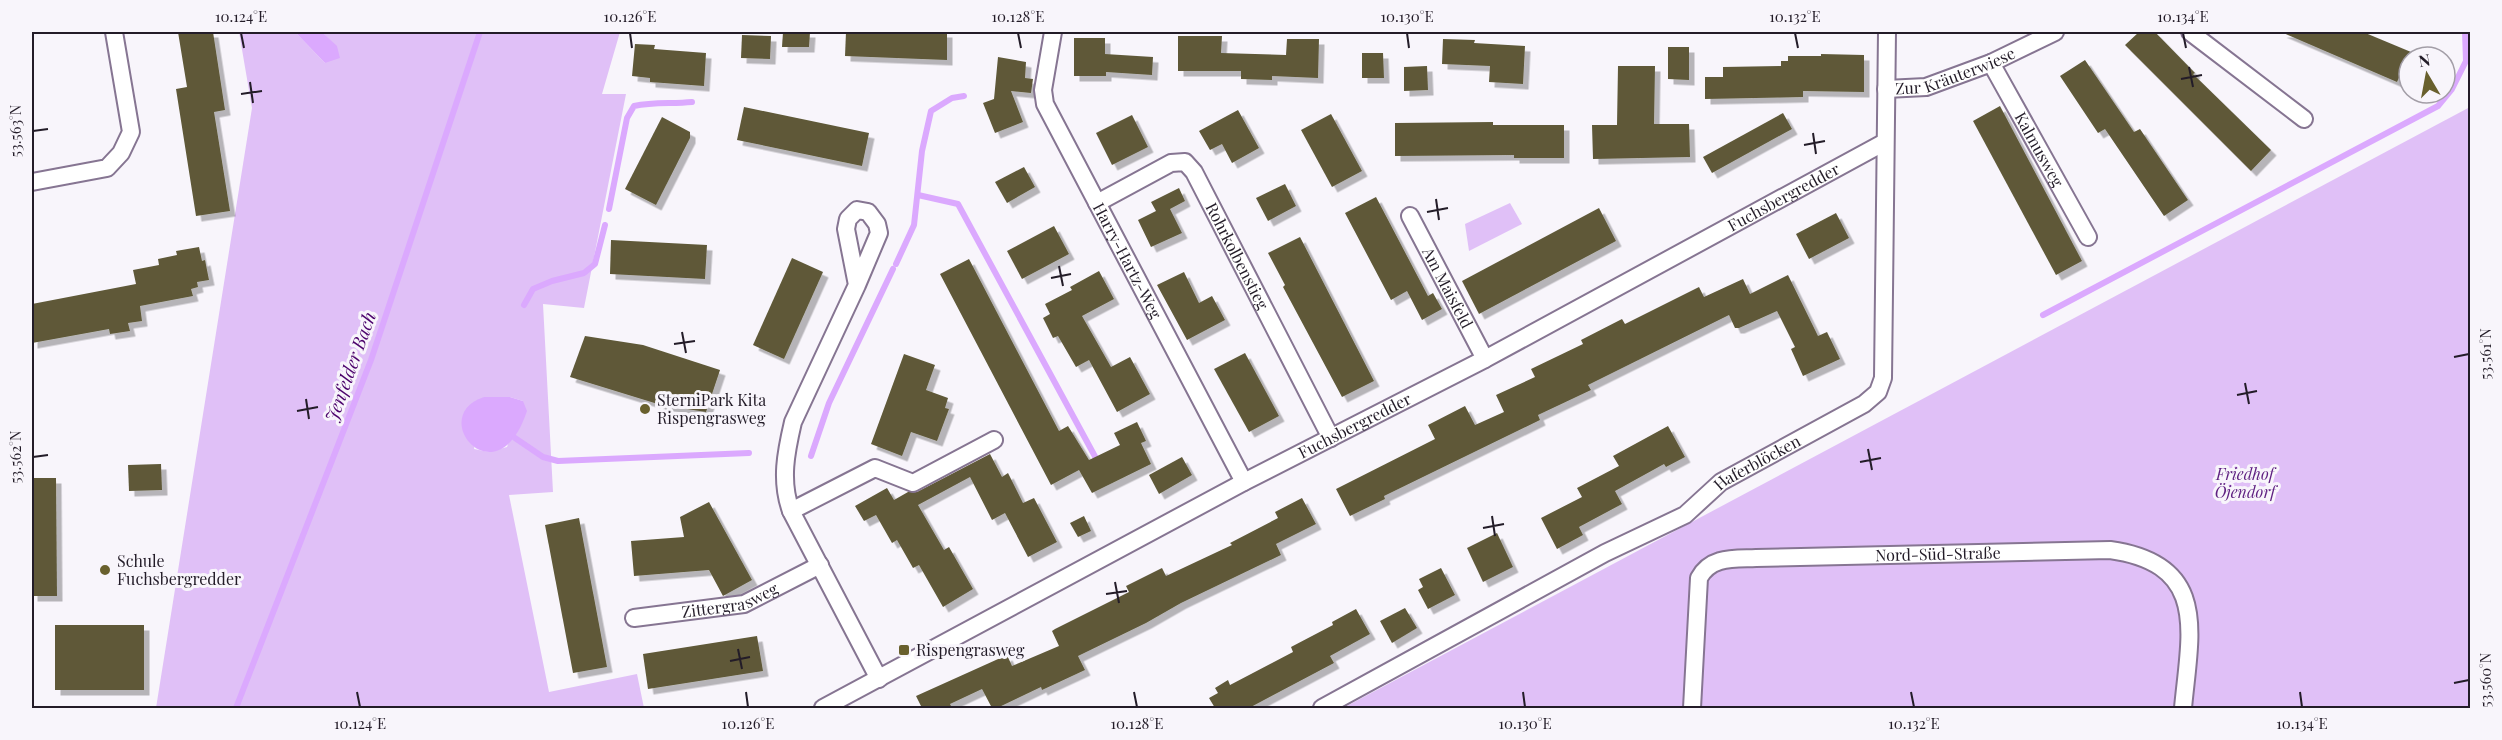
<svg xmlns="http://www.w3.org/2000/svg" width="2502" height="740" viewBox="0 0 2502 740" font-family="'Playfair Display',serif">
<defs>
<filter id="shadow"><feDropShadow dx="5.5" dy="5.5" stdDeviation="0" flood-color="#0004"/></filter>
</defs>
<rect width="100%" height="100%" fill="#f8f5fb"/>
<g fill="#e0c0f7" fill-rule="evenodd">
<path d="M239 32H295L325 63 336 46 322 32H620L602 94H626L584 308 543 304 553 492 509 495 549 692 637 674 644 708H156L252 108ZM484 397H510L523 401 507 447 489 452 474 449Z"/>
<polygon points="2470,107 2470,708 1343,708"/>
<polygon points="1510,203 1522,224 1469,251 1465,224"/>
</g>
<g fill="#dba9fe">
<polygon points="295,32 322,32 337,46 340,58 325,63"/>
<path d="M484 397H510L523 401 527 411C497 502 425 416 484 397Z"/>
</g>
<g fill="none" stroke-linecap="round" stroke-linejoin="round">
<g stroke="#dba9fe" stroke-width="6">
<polyline points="918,195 958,204 1098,462"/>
<path d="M609 209 627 118 634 106C654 102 672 104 692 102"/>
<polyline points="896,264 914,225 922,151 931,111 952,98 964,96"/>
<polyline points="524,305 533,289 552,281 584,273 595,264 605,225"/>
<polyline points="2043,315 2438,106 2452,89 2466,61 2465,32"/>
<polyline points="515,438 543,457 558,461 749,453"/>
<polyline points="811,456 829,403 893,269"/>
<polyline points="236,708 371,360 480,32"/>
</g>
</g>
<g fill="#5e5938" filter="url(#shadow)">
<polygon points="178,32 213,32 225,110 214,112 230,211 196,216 176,89 187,87"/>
<polygon points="783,32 810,32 809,47 782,47"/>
<polygon points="846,32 947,32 947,60 845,56"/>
<polygon points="2139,32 2155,32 2195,73 2193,74 2271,150 2251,171 2125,45"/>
<polygon points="2281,32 2363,32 2411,52 2397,82"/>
<polygon points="742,35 771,36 770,59 741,58"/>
<polygon points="1178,36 1222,36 1221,53 1286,55 1287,39 1319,39 1318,78 1272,76 1272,80 1241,79 1241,71 1178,71"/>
<polygon points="1074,38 1105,38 1105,54 1153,57 1152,75 1106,72 1106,76 1074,76"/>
<polygon points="1443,39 1475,40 1474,43 1525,46 1523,84 1489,82 1490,66 1442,64"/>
<polygon points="635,44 655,45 654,49 706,53 704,86 650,82 650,78 632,76"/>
<polygon points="1668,47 1689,47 1689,80 1668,79"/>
<polygon points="1362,53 1383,53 1384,78 1362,78"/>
<polygon points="1821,54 1864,55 1864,92 1803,91 1803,97 1705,99 1705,77 1723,77 1723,67 1781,66 1781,61 1788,61 1788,56 1821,56"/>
<polygon points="998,57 1026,62 1025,78 1033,79 1031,93 1011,91 1023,122 995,133 983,103 994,99"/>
<polygon points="2085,60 2134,132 2140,129 2188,200 2164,216 2105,129 2098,133 2060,76"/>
<polygon points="1427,66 1428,90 1404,91 1404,67"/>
<polygon points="1618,66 1655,66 1654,124 1689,124 1690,157 1593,159 1592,125 1617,125"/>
<polygon points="2000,106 2082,261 2056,275 1973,121"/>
<polygon points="744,107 869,133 862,166 737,140"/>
<polygon points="1238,110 1259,148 1232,163 1222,144 1210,150 1199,131"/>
<polygon points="1783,113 1792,129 1712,173 1703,157"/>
<polygon points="1331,114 1362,171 1332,187 1301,130"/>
<polygon points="1132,115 1148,147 1112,165 1096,133"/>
<polygon points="662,117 690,132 690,138 656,205 625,189"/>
<polygon points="1493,122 1493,125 1564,125 1564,158 1514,158 1514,155 1395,156 1395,123"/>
<polygon points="1024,167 1035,187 1007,203 995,182"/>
<polygon points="1285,184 1296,206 1268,221 1256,198"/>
<polygon points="1179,188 1185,201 1170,209 1182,233 1151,247 1138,220 1156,211 1151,202"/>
<polygon points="1376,197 1428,296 1433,293 1442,309 1422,320 1407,291 1391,300 1345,213"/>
<polygon points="1599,208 1616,241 1479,314 1462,281"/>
<polygon points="1836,213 1849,238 1809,259 1796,234"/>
<polygon points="1054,226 1069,254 1022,279 1007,251"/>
<polygon points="1300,237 1374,381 1342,397 1283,287 1285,285 1268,253"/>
<polygon points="611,240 707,245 705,279 610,274"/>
<polygon points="199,247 202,261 205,260 209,280 197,282 198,287 191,289 193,296 140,306 142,321 128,323 130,331 110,334 109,329 32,343 32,304 136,284 133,270 159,265 158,259 177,255 176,251"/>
<polygon points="792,258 823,272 784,359 753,345"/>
<polygon points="969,259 1059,431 1068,426 1089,460 1120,445 1114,433 1137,422 1146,441 1141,443 1151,464 1092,493 1079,470 1051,485 940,274"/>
<polygon points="1099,271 1114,299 1082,316 1111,367 1130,357 1150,394 1117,412 1089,360 1076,367 1058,336 1053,338 1043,318 1050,314 1045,304 1072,290 1070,287"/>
<polygon points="1184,272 1199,303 1212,296 1225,320 1187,340 1157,285"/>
<polygon points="1788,275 1818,336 1827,332 1840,359 1803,376 1791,349 1795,347 1777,311 1739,328 1735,328 1729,315 1588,385 1591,390 1538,415 1540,420 1384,496 1385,499 1350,516 1336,489 1435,439 1428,425 1465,406 1475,425 1504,412 1496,395 1535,377 1531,369 1583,344 1581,340 1622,319 1625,324 1699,287 1704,297 1743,279 1750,294"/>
<polygon points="585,336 643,345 720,370 706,412 661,405 570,377"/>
<polygon points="1245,353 1279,416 1249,432 1214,369"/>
<polygon points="904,354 935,365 926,390 948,398 945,408 949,409 937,441 911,432 902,456 871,444"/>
<polygon points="1668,426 1685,457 1666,467 1664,464 1615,491 1622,504 1579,527 1583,535 1557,549 1541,518 1582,497 1577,488 1619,466 1613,456"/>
<polygon points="990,454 1002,477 1008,473 1023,503 1034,498 1057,542 1028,557 1005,513 992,520 970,477 918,505 944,550 949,547 973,589 943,607 919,565 913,568 897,540 892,543 876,515 864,521 855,506 887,488 894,500 908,492 917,492"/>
<polygon points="1182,457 1192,475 1159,494 1149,475"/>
<polygon points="161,464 162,490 129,491 128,465"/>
<polygon points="32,478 56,478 57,596 32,596"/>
<polygon points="1302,498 1316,524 1276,544 1281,555 1181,603 1146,623 1078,656 1085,670 1042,690 1041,687 997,708 992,708 982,689 950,704 952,708 922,708 916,696 1007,655 1012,666 1059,646 1052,631 1055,629 1129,592 1126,586 1162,568 1166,576 1232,545 1230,543 1278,518 1275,512"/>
<polygon points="709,502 752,580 723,596 709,570 634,576 631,541 684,537 680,517"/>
<polygon points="1084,516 1091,531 1078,537 1070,523"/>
<polygon points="579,518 607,667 573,673 545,525"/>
<polygon points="1497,533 1513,567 1483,582 1467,548"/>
<polygon points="1441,568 1455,595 1428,609 1418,590 1423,587 1419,579"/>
<polygon points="1405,608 1417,628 1392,643 1380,621"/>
<polygon points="1356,609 1370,634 1330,656 1334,663 1249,708 1215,708 1209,698 1218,693 1215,688 1228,680 1230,685 1293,652 1291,647 1333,625 1332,622"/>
<rect x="55" y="625" width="89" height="65"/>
<polygon points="757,636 763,671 648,689 643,654"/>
</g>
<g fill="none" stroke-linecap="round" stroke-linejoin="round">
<g stroke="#867592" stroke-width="20">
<g id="minor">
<path id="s1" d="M1053 32 1043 90 1045 104 1244 482"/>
<polyline points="2190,32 2304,119"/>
<path id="s2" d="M1991 63 2088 237"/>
<path id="s3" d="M1886 89 1926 87 1991 63 2055 32"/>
<polyline points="32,182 107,168 121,153 131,132 114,32"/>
<path id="s4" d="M1097 203 1171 163 1185 162 1194 172 1331 438"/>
<path id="s5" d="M1410 216 1485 359"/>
<path d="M857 285 846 229 848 219 857 210 868 212 877 224 879 233 857 285 793 422C786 452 780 481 791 511L879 679"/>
<polyline points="791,511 875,468 913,483 994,440"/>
<path id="s6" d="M634 618 744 604 820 565"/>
<path id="s7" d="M823 708 1244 482 1485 359 1885 142"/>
<path id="s8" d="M1322 708 1605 553 1685 515 1721 482 1864 404 1878 392 1883 378 1887 32"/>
<path id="s9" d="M1692 708 1699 578C1711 556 1734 559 1756 558L2110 550C2210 564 2190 633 2183 708"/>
</g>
</g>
<use href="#minor" stroke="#fff" stroke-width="16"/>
</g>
<path fill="none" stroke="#231c28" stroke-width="2" d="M241 33 244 48M630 33 632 48M1018 33 1021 48M1407 33 1409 48M1795 33 1798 48M2183 33 2186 48M2189 67 2193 87M2181 79 2202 75M250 82 253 103M241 94 262 91M33 131 48 129M1813 133 1816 154M1804 145 1825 141M1436 199 1439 220M1427 212 1448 208M1059 266 1063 286M1051 278 1071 274M682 332 686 353M674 344 695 341M2454 357 2469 354M2245 383 2249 404M2237 395 2257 391M306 399 309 419M297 411 318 407M1868 449 1872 470M33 457 48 455M1860 462 1881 458M1492 516 1495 536M1483 528 1504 524M1115 582 1119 603M1106 594 1127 591M738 649 742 669M730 661 750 657M2454 683 2469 680M357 692 360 707M746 692 748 707M1134 692 1137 707M1523 692 1525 707M1911 692 1914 707M2300 692 2302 707"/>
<g fill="#69602d" stroke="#f8f5fb" stroke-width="2">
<circle cx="645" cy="409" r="6"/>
<circle cx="105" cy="570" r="6"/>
<rect x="898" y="644" width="12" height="12" rx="3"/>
</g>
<g text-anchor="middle" stroke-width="6" stroke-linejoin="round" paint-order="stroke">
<g font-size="16" fill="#231c28" stroke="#f8f5fb">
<text dy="6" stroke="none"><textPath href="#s3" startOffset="72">Zur Kräuterwiese</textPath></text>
<text dy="6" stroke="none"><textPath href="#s2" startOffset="99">Kalmusweg</textPath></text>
<text dy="6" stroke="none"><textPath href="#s7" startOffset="1088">Fuchsbergredder</textPath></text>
<text dy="6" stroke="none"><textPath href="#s4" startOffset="206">Rohrkolbenstieg</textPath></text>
<text dy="6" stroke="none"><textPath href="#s1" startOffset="250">Harry-Hartz-Weg</textPath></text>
<text dy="6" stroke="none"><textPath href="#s5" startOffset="81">Am Maisfeld</textPath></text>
<text dy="6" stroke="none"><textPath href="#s7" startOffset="602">Fuchsbergredder</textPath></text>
<text dy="6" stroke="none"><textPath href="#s8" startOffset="501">Haferblöcken</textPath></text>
<text dy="6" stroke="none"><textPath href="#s9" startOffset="376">Nord-Süd-Straße</textPath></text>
<text dy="6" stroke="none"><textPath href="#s6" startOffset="98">Zittergrasweg</textPath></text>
</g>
<g font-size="16" fill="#231c28" stroke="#f8f5fb" text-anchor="start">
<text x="657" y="406">SterniPark Kita<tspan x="657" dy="18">Rispengrasweg</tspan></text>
<text x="117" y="567">Schule<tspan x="117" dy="18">Fuchsbergredder</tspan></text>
<text x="916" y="656">Rispengrasweg</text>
</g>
<g font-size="16" font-style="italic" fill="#5e1f81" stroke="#f8f5fb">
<text x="2245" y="480">Friedhof<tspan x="2245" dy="18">Öjendorf</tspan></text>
</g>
<g font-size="18" font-style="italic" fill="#4c036c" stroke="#f8f5fb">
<text transform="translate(351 367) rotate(-70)" y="6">Jenfelder Bach</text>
</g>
</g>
<rect width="2502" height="740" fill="none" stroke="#f8f5fb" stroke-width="66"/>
<g transform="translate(2427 75) rotate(350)"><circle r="28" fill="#f8f5fb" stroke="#a39ea7" stroke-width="1.5"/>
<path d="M0-4.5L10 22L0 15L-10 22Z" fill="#69602d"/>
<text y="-9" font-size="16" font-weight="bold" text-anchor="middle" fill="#231c28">N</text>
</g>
<rect x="33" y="33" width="2436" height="674" fill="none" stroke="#231c28" stroke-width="2"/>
<g font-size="15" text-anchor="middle" fill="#231c28">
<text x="241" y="22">10.124°E</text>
<text x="630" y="22">10.126°E</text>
<text x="1018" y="22">10.128°E</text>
<text x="1407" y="22">10.130°E</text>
<text x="1795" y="22">10.132°E</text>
<text x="2183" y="22">10.134°E</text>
<text transform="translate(16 131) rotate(-90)" y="5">53.563°N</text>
<text transform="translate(2486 354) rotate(-90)" y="5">53.561°N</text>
<text transform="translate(16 457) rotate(-90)" y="5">53.562°N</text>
<text transform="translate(2486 680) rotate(-90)" y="5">53.560°N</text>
<text x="360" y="729">10.124°E</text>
<text x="748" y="729">10.126°E</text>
<text x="1137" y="729">10.128°E</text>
<text x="1525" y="729">10.130°E</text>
<text x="1914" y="729">10.132°E</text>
<text x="2302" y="729">10.134°E</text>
</g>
</svg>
